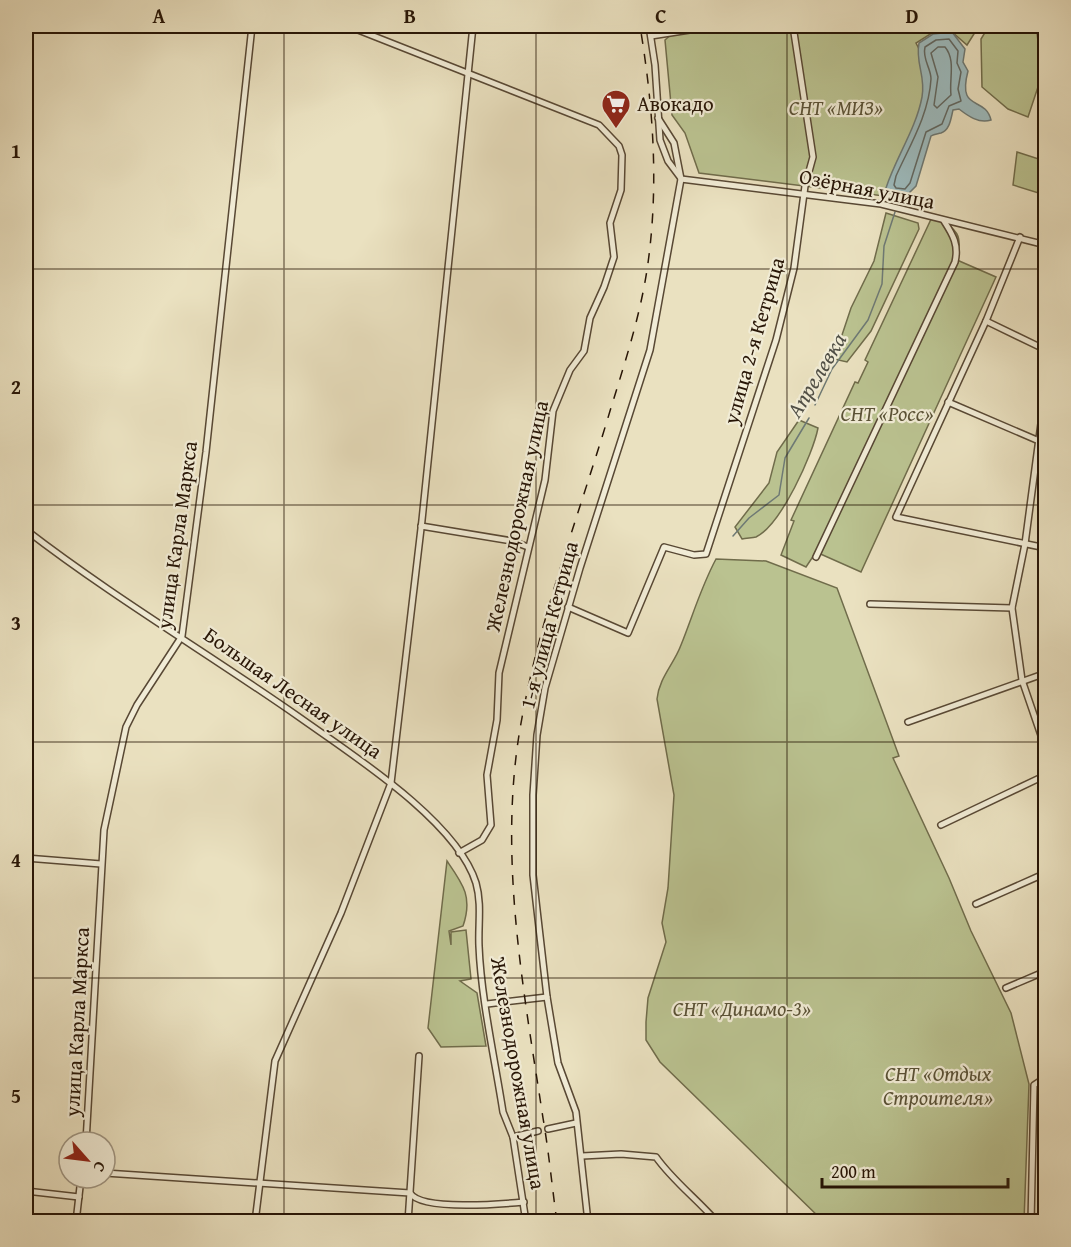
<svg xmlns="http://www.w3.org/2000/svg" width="1071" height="1247" viewBox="0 0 1071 1247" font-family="'Gentium Book Plus',serif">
<rect width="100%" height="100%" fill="#eae1c0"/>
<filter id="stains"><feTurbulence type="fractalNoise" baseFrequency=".00333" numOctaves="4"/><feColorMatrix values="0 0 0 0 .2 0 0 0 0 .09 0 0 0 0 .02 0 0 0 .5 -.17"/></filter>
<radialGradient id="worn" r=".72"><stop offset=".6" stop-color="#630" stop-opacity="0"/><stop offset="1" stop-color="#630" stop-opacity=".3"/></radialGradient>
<g fill="#bac290" stroke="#706c4b" stroke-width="1.5">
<polygon points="672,26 979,26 967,45 952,32 935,31 916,43 930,70 922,118 884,196 699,173 685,133 672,115 665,40 674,32"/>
<polygon points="989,26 1007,26 1037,33 1042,75 1028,117 1008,109 982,87 981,39"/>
<polygon points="1017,152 1045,161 1045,195 1013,185"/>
<polygon points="886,213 918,223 919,229 871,331 847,362 834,359 851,308 874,261"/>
<path d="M933 215C955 229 964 232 957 260L996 277 861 572 816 552 806 567 781 555 794 521 791 520 855 382 858 383 868 362 865 360Z"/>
<path d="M799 420 818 428C813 454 781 525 756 537 752 538 746 538 742 539L735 527 769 483 777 452Z"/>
<path d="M716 559 766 561 837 588 899 756 893 758 949 878 971 931 1011 1013 1029 1084 1024 1221H823L660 1062 646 1040V1022L648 998 666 942 662 923 668 888 674 795 657 699C659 678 674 664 681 645 693 615 701 587 716 559Z"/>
<path d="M447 861C463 884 473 897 463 926L449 931 451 945V932L466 930 471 979 460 981 477 993 486 1046 441 1047 428 1028Z"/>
</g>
<path fill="#9dbbbe" stroke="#6e7974" stroke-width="1.5" d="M952 32 965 49 963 62 968 71C957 113 985 95 991 120 979 124 968 116 959 109L953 110C951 118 950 130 941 133 937 134 934 134 931 136L916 186 907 195 889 193 886 188C896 157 916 129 922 97 926 76 915 63 919 43L933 34Z"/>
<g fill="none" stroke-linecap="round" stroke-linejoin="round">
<g stroke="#626862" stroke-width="1.5">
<path d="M949 39 958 51 957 63 961 72 958 89 961 101 949 106 942 124 926 132 910 183 905 189 896 188 894 185 896 176C910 145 929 114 931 79 931 68 922 59 925 47L936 40Z"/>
<path d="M938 47H945C956 60 949 79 951 95L937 108 934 105 938 77 931 53Z"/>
</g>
<g stroke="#6e7974" stroke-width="1.5">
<polyline points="929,26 930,27"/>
<polyline points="897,202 899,194"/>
<polyline points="815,405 832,369 868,320 882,284 884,246 895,212"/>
<polyline points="733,536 749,518 779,495 785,458 809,418"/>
</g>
<g stroke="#584834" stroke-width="8">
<g id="minor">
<polyline points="348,26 599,125 619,146 622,155 621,190 610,223 614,257 604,287 590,318 584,351 570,370 553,411 545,480 499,673 497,720 487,775 491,825 482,840 459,853"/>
<polyline points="649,26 655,65 660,140 668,161 680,177"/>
<polyline points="651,36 715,26"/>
<polyline points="26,120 26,122"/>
<polyline points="681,179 881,204 1046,245"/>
<polyline points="1020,237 986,321 896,517 1046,548"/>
<polyline points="986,321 1046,350"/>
<polyline points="1046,386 1025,544 1012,608 1022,680 1046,750"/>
<polyline points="948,402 1046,444"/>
<polyline points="421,526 512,541 528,547"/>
<path d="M26 530C113 597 209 654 299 717 351 754 457 821 476 883 482 904 478 925 479 946 481 998 495 1060 503 1112L513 1137 526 1222"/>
<path d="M816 557 955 262C959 245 953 235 944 221"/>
<polyline points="870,604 1012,608"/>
<polyline points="568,607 628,633 664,547 694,555 706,554 776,340 794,268 805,186 813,157 793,26"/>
<polyline points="908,722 1046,673"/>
<polyline points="941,825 1046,775"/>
<polyline points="26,858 101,864"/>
<polyline points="976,904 1046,873"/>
<polyline points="1006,988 1046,971"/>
<polyline points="487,1004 547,997"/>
<polyline points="548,1129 576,1123"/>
<polyline points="513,1137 538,1131"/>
<polyline points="86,1142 104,830 126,727 137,705 182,636 206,452 252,26"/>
<path d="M582 1156 621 1154 656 1157C673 1181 697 1199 717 1222"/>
<path d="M105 1173 410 1193C421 1211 502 1204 524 1202"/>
<polyline points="26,1191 79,1197"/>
<polyline points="76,1222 81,1178"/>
<polyline points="255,1222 275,1061 341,913 391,783 422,520 473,26"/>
<polyline points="408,1222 419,1056"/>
<polyline points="588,1222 576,1112 558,1063 547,997 533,875 533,795 537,735 545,688 580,568 650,350 681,179 674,143 658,118"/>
<polyline points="1031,1222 1034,1085 1046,1077"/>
</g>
</g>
<use href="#minor" stroke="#f1ecd6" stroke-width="5"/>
<path stroke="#271506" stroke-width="1.5" stroke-dasharray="10 10" stroke-linecap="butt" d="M557 1222C552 1187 549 1153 543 1118 524 993 499 862 519 735 537 624 578 518 610 411 625 362 641 314 648 263 659 183 653 105 640 26"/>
</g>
<path fill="none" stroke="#271506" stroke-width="1.5" stroke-opacity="0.55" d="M284 26V1222M536 26V1222M787 26V1222M26 269H1046M26 505H1046M26 742H1046M26 978H1046"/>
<defs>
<g id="supermarket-pin" transform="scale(1.5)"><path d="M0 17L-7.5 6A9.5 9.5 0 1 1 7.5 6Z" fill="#8f2418" stroke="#f1ecd6"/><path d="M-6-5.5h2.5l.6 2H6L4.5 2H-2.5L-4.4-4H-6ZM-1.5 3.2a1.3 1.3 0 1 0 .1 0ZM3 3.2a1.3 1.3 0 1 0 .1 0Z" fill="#fff"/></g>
</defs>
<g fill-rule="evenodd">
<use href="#supermarket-pin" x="616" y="104"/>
</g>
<g text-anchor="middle" stroke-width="4.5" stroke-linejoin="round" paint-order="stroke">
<g font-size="21" fill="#271506" stroke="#f1ecd6" text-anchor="start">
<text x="637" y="111">Авокадо</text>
</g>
<g font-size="21" font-style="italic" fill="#5a5236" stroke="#f1ecd6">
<text x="836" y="115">СНТ «МИЗ»</text>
<text x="887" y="421">СНТ «Росс»</text>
<text x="742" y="1016">СНТ «Динамо-3»</text>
<text x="938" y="1081">СНТ «Отдых<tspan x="938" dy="24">Строителя»</tspan></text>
</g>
<g font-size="21" fill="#271506" stroke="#f1ecd6">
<text transform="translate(867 189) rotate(11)" y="7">Озёрная улица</text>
<text transform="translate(754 341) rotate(-74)" y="7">улица 2-я Кетрица</text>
<text transform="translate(517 516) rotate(-78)" y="7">Железнодорожная улица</text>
<text transform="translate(177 535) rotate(-82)" y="7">улица Карла Маркса</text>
<text transform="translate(549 625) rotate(-75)" y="7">1-я улица Кетрица</text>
<text transform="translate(293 693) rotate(35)" y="7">Большая Лесная улица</text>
<text transform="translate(77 1022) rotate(-87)" y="7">улица Карла Маркса</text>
<text transform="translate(518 1073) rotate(80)" y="7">Железнодорожная улица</text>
</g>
<g font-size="22" font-style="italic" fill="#504f46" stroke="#f1ecd6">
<text transform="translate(816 375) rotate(-59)" y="8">Апрелевка</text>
</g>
</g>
<rect width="1071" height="1247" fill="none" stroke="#eae1c0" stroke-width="66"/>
<g transform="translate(87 1160) rotate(118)"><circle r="28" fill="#f1ecd6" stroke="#a09683" stroke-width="1.5"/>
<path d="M0-4.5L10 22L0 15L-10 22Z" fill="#8f2418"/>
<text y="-9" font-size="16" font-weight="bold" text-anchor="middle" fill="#271506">С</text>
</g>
<path d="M822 1178v9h186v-9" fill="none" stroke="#271506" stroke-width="3"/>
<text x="831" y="1178" font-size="18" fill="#271506" stroke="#f1ecd6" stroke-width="4.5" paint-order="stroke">200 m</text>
<rect x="33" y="33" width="1005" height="1181" fill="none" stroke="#271506" stroke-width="2"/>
<g font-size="20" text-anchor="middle" font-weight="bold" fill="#271506">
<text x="159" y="23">A</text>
<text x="410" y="23">B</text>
<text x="661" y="23">C</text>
<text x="912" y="23">D</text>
<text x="16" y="158">1</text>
<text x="16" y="394">2</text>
<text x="16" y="630">3</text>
<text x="16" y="867">4</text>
<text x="16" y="1103">5</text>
</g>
<rect width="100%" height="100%" filter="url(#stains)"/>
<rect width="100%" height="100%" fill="url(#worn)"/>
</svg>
